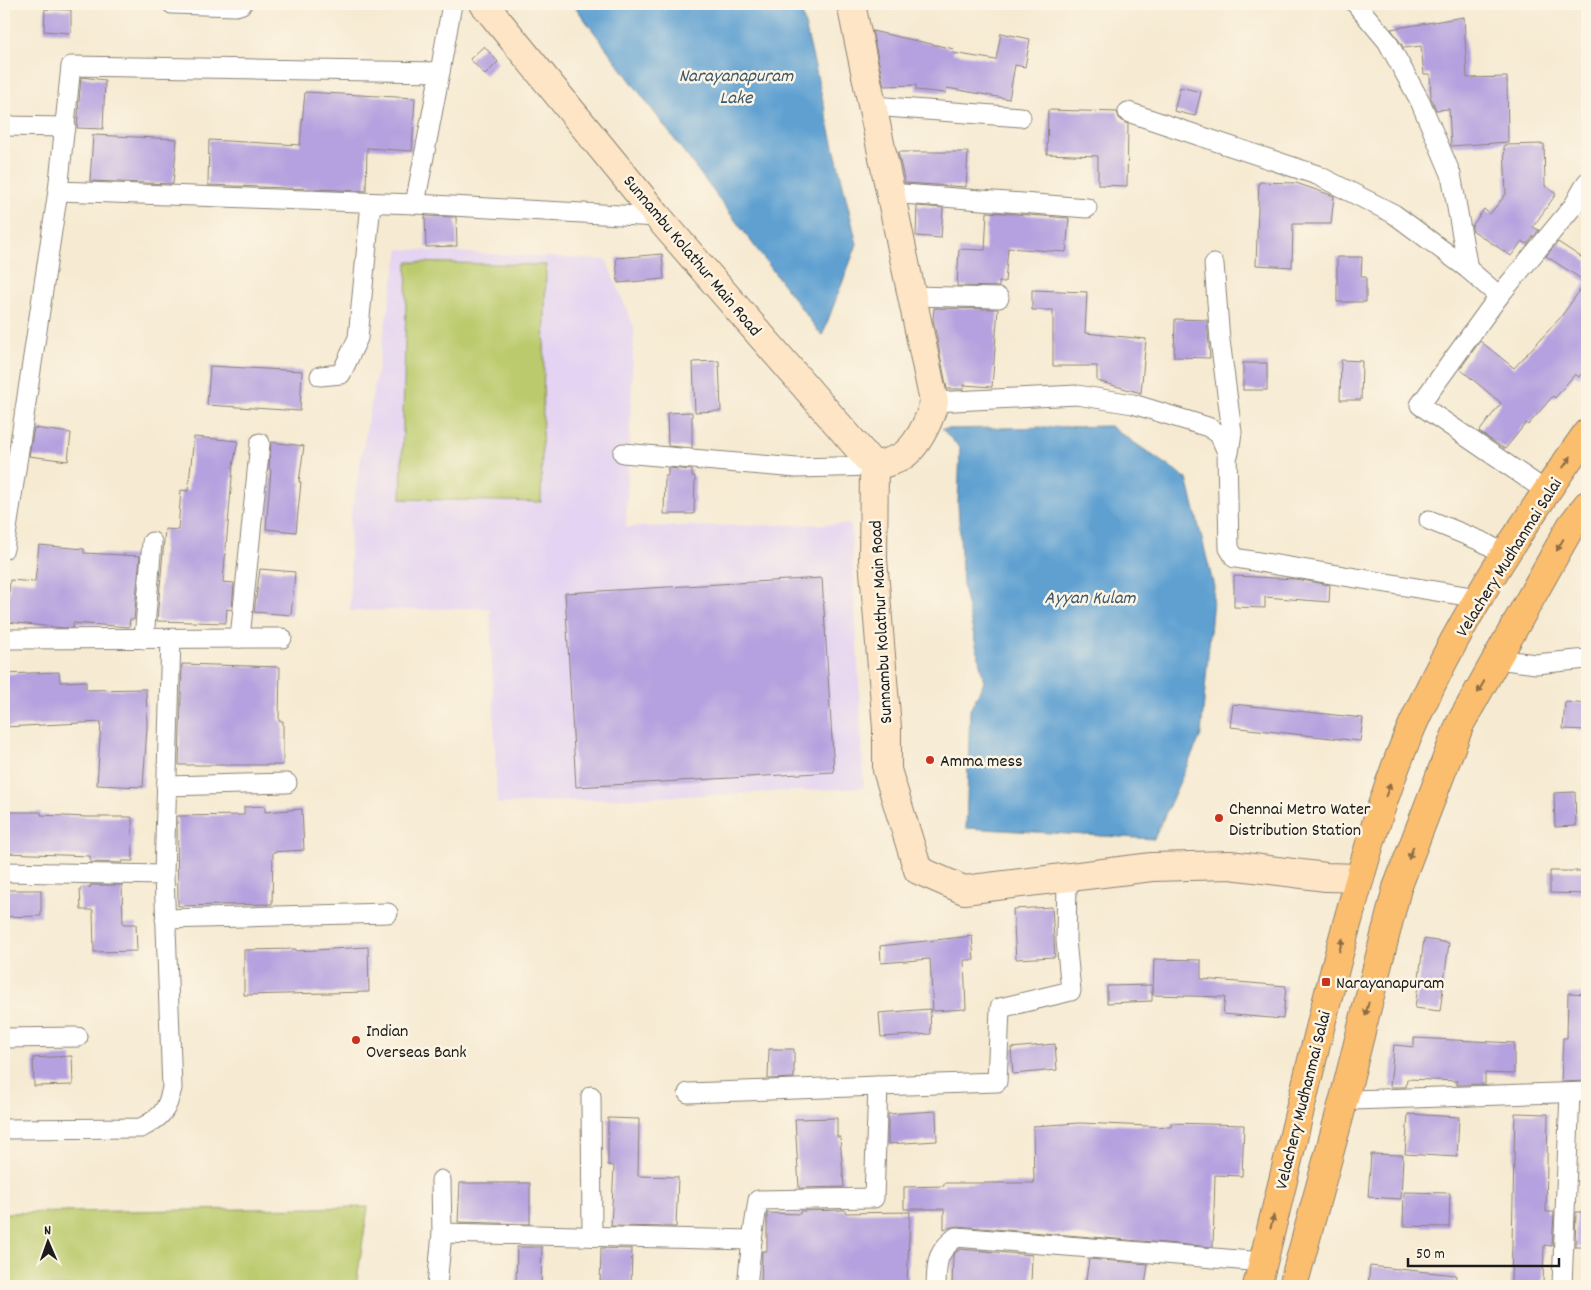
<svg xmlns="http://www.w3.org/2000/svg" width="1591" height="1290" viewBox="0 0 1591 1290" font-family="Dekko,sans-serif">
<rect width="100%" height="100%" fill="#fcf5e5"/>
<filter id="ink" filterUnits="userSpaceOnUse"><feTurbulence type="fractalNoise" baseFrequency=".02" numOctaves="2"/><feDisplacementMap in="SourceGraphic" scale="10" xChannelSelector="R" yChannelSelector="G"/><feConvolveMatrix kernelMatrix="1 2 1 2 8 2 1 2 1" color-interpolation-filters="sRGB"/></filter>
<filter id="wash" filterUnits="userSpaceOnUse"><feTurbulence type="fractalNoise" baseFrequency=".0096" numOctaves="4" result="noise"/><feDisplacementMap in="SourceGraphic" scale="20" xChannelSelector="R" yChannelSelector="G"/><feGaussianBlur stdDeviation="1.12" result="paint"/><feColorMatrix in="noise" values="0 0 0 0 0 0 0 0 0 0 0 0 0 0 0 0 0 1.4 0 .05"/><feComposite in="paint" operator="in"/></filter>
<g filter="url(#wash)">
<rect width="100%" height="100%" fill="#f6ead2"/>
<polygon fill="#e4d3f2" points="399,249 606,260 634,327 626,527 851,524 864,788 497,804 490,608 350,611 350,520"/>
<g fill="#bbca6c" stroke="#6c7344">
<polygon points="407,262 546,265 541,502 401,499"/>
<polygon points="368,1207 356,1286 4,1286 4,1213"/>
</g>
<g fill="#5ea0d1" stroke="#3d5e76">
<polygon points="573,4 800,4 857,244 822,336"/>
<polygon points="1110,426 1187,479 1214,587 1201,735 1154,839 966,828 970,710 984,682 963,586 958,503 960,448 942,429"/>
</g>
<g id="blocks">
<g fill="#b5a1df">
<polygon points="45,9 71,10 71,33 44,31"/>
<polygon points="1464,17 1467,78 1507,77 1508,142 1451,146 1449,109 1436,110 1431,98 1430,74 1424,74 1421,46 1404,48 1391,29"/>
<polygon points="872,31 954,49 953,53 996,60 1001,33 1030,39 1025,67 1015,65 1009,99 947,88 946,93 916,90 916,85 884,86"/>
<polygon points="484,46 498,62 485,75 470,59"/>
<polygon points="81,77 105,80 103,129 77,128"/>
<polygon points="1180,87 1201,92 1195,116 1174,111"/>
<polygon points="305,92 415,98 412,151 367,148 366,191 208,185 209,140 300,145"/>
<polygon points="1048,110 1117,112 1120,120 1128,124 1127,186 1098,185 1098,156 1047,154"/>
<polygon points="93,135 177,139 173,184 90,181"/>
<polygon points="1544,144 1545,186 1556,194 1533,227 1539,230 1527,244 1522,241 1511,256 1472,230 1472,226 1484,209 1490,214 1506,194 1504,145"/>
<polygon points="898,152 968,152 966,187 905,183"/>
<polygon points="1259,182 1296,183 1334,196 1331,224 1293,224 1292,267 1256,265"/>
<polygon points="917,206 943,208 941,238 916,236"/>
<polygon points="987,212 1069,218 1066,252 1008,248 1005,282 999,282 999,287 957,286 959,249 985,250"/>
<polygon points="425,216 456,217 457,246 426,247"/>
<polygon points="1558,242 1587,261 1587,366 1579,377 1575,374 1555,398 1553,396 1528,425 1526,423 1505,449 1479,432 1501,403 1460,369 1480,341 1514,368 1560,318 1586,282 1546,256"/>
<polygon points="662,254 664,279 618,283 616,258"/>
<polygon points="1337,257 1362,257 1361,277 1366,277 1366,302 1337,302"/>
<polygon points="1032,290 1087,292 1085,333 1146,339 1141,393 1097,381 1097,366 1053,366 1053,310 1032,310"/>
<polygon points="934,308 998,309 992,387 964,385 964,389 947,389 933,319"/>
<polygon points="1175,319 1207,320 1210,358 1174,357"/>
<polygon points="1341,360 1362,361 1361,400 1340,400"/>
<polygon points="719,361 721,411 695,412 693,362"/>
<rect x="1243" y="363" width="24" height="27"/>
<polygon points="210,366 302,371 300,411 207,405"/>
<polygon points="692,412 692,448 668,446 667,413"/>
<polygon points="34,428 71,433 68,461 29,456"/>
<polygon points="194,437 238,441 233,466 223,582 234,583 232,610 227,609 226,623 157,621 165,529 178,530 181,490 188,491"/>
<polygon points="271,442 304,446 299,482 301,482 296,532 266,529 271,470 269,469"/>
<polygon points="668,468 692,470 692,476 695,476 694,514 664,514 665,476 668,476"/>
<polygon points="39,545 84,549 84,553 140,556 134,620 130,619 129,627 73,623 73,628 64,628 7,622 10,580 35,582"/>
<polygon points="260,569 295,572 291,615 254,612"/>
<polygon points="1234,576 1296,579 1330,585 1329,602 1265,597 1265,608 1234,607"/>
<polygon points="822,578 834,772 576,787 565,593"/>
<polygon points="182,664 280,667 279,721 283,721 283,765 179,765"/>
<polygon points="59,672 60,682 86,681 86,690 146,689 147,727 143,787 97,785 101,722 4,727 4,674"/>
<polygon points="1565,702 1587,704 1587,730 1563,729"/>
<polygon points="1233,704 1363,718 1360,741 1230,727"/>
<polygon points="1575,792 1576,826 1555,827 1554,793"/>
<polygon points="265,806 265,812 302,809 304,850 273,852 272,904 178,906 177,816 244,815 244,807"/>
<polygon points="4,812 41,812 41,815 87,817 132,817 133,861 122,861 122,863 90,862 90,856 4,853"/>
<polygon points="1550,871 1587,871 1587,894 1550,893"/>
<polygon points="90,885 122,885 123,924 136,924 137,951 94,952 93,910 81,910 80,888 91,887"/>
<polygon points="4,890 41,890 41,916 4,917"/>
<polygon points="1052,907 1055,957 1016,959 1013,909"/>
<polygon points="972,936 974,960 964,960 966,1009 933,1011 930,959 881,963 880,946"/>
<polygon points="1424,939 1449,943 1440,1011 1415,1008"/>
<polygon points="368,947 369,992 244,995 244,950 296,949 296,951"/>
<polygon points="1154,959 1201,960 1201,979 1286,986 1283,1019 1223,1014 1225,997 1153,995"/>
<polygon points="1152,985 1152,1001 1107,1003 1107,986"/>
<polygon points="1568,993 1587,994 1587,1081 1561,1082 1563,1038 1567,1038"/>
<polygon points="930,1009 931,1034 881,1037 879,1013"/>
<polygon points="1414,1038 1514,1043 1514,1074 1485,1073 1485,1084 1457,1085 1457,1081 1407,1079 1406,1087 1390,1087 1394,1045 1414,1047"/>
<polygon points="1055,1044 1057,1070 1013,1074 1011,1048"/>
<polygon points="769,1049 794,1049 794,1078 768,1079"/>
<polygon points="72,1056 73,1085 34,1086 33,1058"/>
<polygon points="936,1111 937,1141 888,1144 888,1114"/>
<polygon points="1515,1113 1548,1114 1546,1212 1554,1212 1552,1246 1544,1245 1543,1286 1511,1286"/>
<polygon points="1408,1114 1459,1117 1457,1157 1405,1154"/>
<polygon points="608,1118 639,1119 638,1176 678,1177 676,1227 611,1226 614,1166 608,1165"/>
<polygon points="837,1118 837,1137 840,1137 844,1187 799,1188 795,1119"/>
<polygon points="1080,1123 1171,1127 1171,1123 1244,1125 1242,1176 1215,1175 1213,1247 957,1226 944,1229 944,1209 904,1209 904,1187 944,1186 944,1183 1034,1183 1033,1126"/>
<polygon points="1371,1154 1403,1155 1401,1199 1368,1197"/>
<polygon points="460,1183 530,1183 530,1224 458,1222"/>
<polygon points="1404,1192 1450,1193 1449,1227 1403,1226"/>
<polygon points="845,1210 846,1213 910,1212 907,1286 761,1286 762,1251 767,1251 767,1213 800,1214 800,1211"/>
<polygon points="1576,1212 1587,1212 1587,1247 1575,1247"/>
<polygon points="517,1247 542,1247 541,1286 516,1286"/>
<polygon points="601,1248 632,1249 631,1286 600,1286"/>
<polygon points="960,1249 1032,1255 1031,1286 952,1286 953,1255"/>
<polygon points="1089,1259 1148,1264 1145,1286 1085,1286"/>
<polygon points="1370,1266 1456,1275 1455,1286 1368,1286"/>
</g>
</g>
</g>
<g filter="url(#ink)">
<use href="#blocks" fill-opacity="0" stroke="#898377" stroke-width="1"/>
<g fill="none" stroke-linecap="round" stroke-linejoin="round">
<g stroke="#898377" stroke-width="21">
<g id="street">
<polyline points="172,4 236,6 242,4"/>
<polyline points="452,4 440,72 71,66 58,191 415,204 658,217"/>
<polyline points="1356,4 1387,41 1420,101 1451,174 1468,269"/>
<polyline points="872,106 1021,117"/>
<polyline points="1128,112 1317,175 1394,214 1468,269 1499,296"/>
<polyline points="4,126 66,127"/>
<polyline points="890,193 1087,208"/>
<polyline points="415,204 440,72"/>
<polyline points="1214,264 1220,340 1232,432 1229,453"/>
<polyline points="912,296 999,298"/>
<polyline points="320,376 341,374 358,338 371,203"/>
<polyline points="934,402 1077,395 1133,404 1208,427 1219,434 1227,452 1229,548 1235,558 1478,598"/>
<polyline points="623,453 797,468 874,466"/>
<polyline points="1546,491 1420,405 1499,296 1574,205 1587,182"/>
<polyline points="1429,520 1483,542 1506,555"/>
<polyline points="4,549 58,191"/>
<polyline points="240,638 260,443"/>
<polyline points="4,639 282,638"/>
<polyline points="144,639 152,542"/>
<polyline points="1496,659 1536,664 1587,659"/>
<polyline points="166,786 287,783"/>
<polyline points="4,872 164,875"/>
<polyline points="165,919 388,913"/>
<polyline points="4,1038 78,1037"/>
<polyline points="688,1093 878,1086"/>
<polyline points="1345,1095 1353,1100 1587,1092"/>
<polyline points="591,1096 592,1236"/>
<path d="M4 1129 141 1128C162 1117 167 1111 172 1088L164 875 171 639"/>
<polyline points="442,1233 752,1240 758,1200 874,1198 878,1086 997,1082 1000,1008 1071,991 1066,940 1067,879"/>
<polyline points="1562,1285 1570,1093"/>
<polyline points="437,1286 442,1233 441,1180"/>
<polyline points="747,1286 752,1240"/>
<path d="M936 1286C937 1261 936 1253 956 1237L1263 1262"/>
</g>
</g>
<g stroke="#898377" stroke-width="30">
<g id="secondary">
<polyline points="484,4 658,217 874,466 873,559 887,728 887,770 918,870 964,890 1152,867 1230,865 1326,877 1360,878"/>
<path d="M851 4 934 402C930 420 916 451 897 459 890 462 882 464 874 466"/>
</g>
</g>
<g stroke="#898377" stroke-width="30">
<g id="primary">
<path d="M1257 1286C1287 1168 1313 1049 1345 931 1366 856 1386 781 1419 711 1464 612 1525 521 1587 433"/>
<polyline points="1293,1286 1345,1095 1397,888 1460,724 1571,526 1587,505"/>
</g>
</g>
<use href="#street" stroke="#fff" stroke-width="19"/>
<use href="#secondary" stroke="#fde5c5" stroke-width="28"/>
<use href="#primary" stroke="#fbbe6e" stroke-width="28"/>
</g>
<defs><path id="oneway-solid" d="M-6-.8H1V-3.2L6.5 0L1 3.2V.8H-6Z" transform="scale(1.25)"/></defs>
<g fill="#8c6d45">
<use href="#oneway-solid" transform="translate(1567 462) rotate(-55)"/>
<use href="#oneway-solid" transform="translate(1560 545) rotate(119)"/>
<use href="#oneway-solid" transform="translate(1481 687) rotate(119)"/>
<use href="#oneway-solid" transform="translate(1388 790) rotate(-69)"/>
<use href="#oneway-solid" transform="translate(1411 853) rotate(111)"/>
<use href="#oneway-solid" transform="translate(1341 945) rotate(-75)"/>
<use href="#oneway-solid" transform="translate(1367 1009) rotate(104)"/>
<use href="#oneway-solid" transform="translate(1272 1222) rotate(-77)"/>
</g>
</g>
<g fill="#c8321e" stroke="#fcf5e5" stroke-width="2">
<circle cx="930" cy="760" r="5"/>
<circle cx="1219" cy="818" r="5"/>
<rect x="1321" y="977" width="10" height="10" rx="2.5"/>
<circle cx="356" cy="1040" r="5"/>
</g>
<g text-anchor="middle" stroke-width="5" stroke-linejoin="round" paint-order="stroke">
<g font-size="18" fill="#1c1c1c" stroke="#fcf5e5">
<text transform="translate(693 255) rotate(50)" y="6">Sunnambu Kolathur Main Road</text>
<text transform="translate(1508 557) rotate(-58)" y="6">Velachery Mudhanmai Salai</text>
<text transform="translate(880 622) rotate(-93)" y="6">Sunnambu Kolathur Main Road</text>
<text transform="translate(1302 1100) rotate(-76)" y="6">Velachery Mudhanmai Salai</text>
</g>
<g font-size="18" fill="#1c1c1c" stroke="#fcf5e5" text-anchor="start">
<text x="940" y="766">Amma mess</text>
<text x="1229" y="814">Chennai Metro Water<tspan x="1229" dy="21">Distribution Station</tspan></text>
<text x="1336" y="988">Narayanapuram</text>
<text x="366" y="1036">Indian<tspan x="366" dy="21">Overseas Bank</tspan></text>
</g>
<g font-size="19" font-style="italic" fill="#3a576d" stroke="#fcf5e5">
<text x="736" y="81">Narayanapuram<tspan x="736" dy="22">Lake</tspan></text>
<text x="1090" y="603">Ayyan Kulam</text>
</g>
</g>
<rect width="1591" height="1290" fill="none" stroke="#fcf5e5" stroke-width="20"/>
<g transform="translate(48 1242) rotate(358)" stroke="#fcf5e5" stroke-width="4" paint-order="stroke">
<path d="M0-4L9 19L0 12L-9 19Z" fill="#1c1c1c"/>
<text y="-8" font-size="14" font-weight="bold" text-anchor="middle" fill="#1c1c1c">N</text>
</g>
<path d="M1408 1258v8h151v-8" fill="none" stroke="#1c1c1c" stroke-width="2.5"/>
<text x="1416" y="1258" font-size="15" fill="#1c1c1c" stroke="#fcf5e5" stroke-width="4" paint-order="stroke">50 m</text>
</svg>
